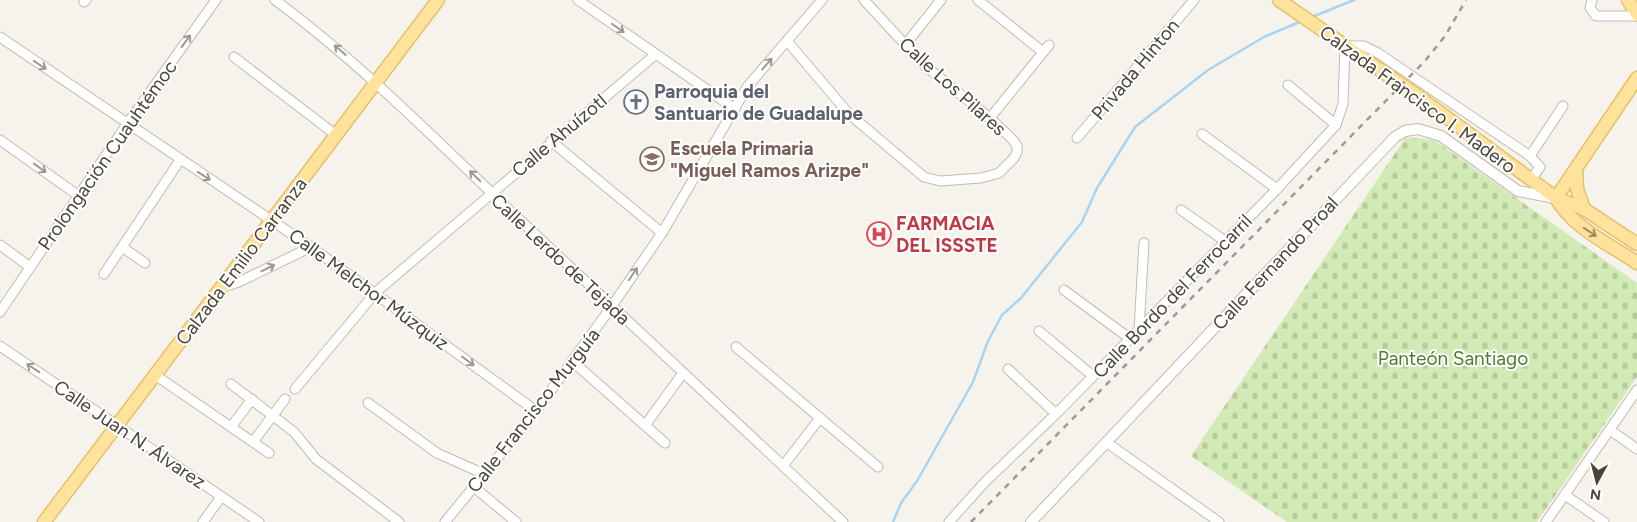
<svg xmlns="http://www.w3.org/2000/svg" width="1637" height="522" viewBox="0 0 1637 522" font-family="Figtree,sans-serif">
<defs>
<pattern id="cemetery-stones" width="16" height="16" patternUnits="userSpaceOnUse" patternTransform="scale(1.25)"><rect width="16" height="16" fill="#d2eab5"/><path d="M2 7V4a2 2 0 0 1 4 0v3zM10 15v-3a2 2 0 0 1 4 0v3z" fill="#b6ca9c"/></pattern>
</defs>
<rect width="100%" height="100%" fill="#f6f3ec"/>
<polygon fill="url(#cemetery-stones)" points="1406,137 1434,140 1637,283 1637,377 1537,522 1287,522 1191,456"/>
<g fill="none" stroke-linecap="round" stroke-linejoin="round">
<g stroke="#a9d4f2" stroke-width="2.5">
<polyline points="1312,17 1354,0"/>
<polyline points="893,522 901,503 917,481 973,382 988,341 1002,315 1021,298 1082,222 1097,188 1135,127 1208,70 1264,37 1302,21"/>
</g>
<g stroke="#c2bbae" stroke-width="11">
<g id="minor">
<path d="M275 0C364 66 440 144 520 220 627 321 735 421 843 522"/>
<polyline points="578,0 735,109"/>
<polyline points="978,0 1043,52"/>
<polyline points="1592,0 1590,8 1596,16 1637,16"/>
<polyline points="84,2 86,0"/>
<polyline points="0,37 311,247 536,411"/>
<polyline points="787,41 849,114 924,177 940,181 981,178 999,173 1014,158 1017,152 1017,146 1013,140 990,118 924,65 864,0"/>
<polyline points="905,45 941,0"/>
<polyline points="234,57 336,135"/>
<polyline points="1288,85 1336,125"/>
<polyline points="990,118 1049,45"/>
<polyline points="1202,134 1277,189"/>
<polyline points="1077,138 1194,0"/>
<polyline points="0,140 79,196"/>
<polyline points="551,141 662,233"/>
<polyline points="1530,156 1563,106"/>
<polyline points="1181,210 1225,241"/>
<polyline points="0,245 30,267"/>
<polyline points="122,247 145,263"/>
<polyline points="104,274 180,160"/>
<polyline points="223,287 239,282 311,247"/>
<polyline points="1064,290 1129,338"/>
<polyline points="0,312 127,124 216,0"/>
<polyline points="1139,329 1144,243"/>
<polyline points="1039,331 1093,376"/>
<polyline points="0,346 259,522"/>
<polyline points="736,347 878,467"/>
<polyline points="572,361 665,443"/>
<polyline points="1008,369 1056,414"/>
<polyline points="155,375 269,453"/>
<polyline points="231,384 294,432 316,459 399,522"/>
<polyline points="295,389 376,292 656,54"/>
<polyline points="368,403 437,453 484,474"/>
<polyline points="646,424 683,373"/>
<polyline points="231,427 252,399"/>
<polyline points="1610,430 1637,449"/>
<polyline points="253,442 285,399"/>
<polyline points="1106,442 1219,522"/>
<polyline points="783,466 820,418"/>
<polyline points="474,487 516,522"/>
<polyline points="1565,495 1604,522"/>
<polyline points="203,522 221,497"/>
<polyline points="445,522 536,411 612,306 662,233 747,87 822,0"/>
<polyline points="949,522 985,482 1056,414 1277,189 1336,125 1343,104 1345,46 1364,46 1378,53 1530,156 1540,167 1531,180"/>
<polyline points="1546,522 1637,390"/>
</g>
</g>
<g stroke="#c2bbae" stroke-width="12">
<polyline id="tertiary" points="1031,522 1395,137 1405,131 1418,129 1441,136 1518,191 1555,198"/>
</g>
<g stroke="#e6c16a" stroke-width="15">
<g id="primary">
<polyline points="1279,0 1422,99 1556,198 1584,209 1637,244"/>
<polyline points="1628,0 1637,14"/>
<polyline points="1576,168 1577,189 1584,209"/>
<polyline points="1556,198 1637,78"/>
<path d="M1556 198C1573 228 1609 244 1637 263"/>
<polyline points="44,522 438,0"/>
</g>
</g>
<use href="#minor" stroke="#fff" stroke-width="9"/>
<use href="#tertiary" stroke="#fff" stroke-width="10"/>
<use href="#primary" stroke="#ffe39c" stroke-width="12"/>
<polyline stroke="#9a9a9a" stroke-width="2.5" stroke-dasharray="6 6" stroke-linecap="butt" points="971,522 1425,61 1445,36 1466,0"/>
</g>
<defs><path id="oneway-shaft" d="M-6 0H5M1.5-3L5.5 0L1.5 3" fill="none" stroke-width="1.6" stroke-linecap="round" stroke-linejoin="round" transform="scale(1.25)"/></defs>
<g stroke="#9c9892">
<use href="#oneway-shaft" transform="translate(618 28) rotate(35)"/>
<use href="#oneway-shaft" transform="translate(186 41) rotate(-54)"/>
<use href="#oneway-shaft" transform="translate(340 50) rotate(-139)"/>
<use href="#oneway-shaft" transform="translate(767 64) rotate(-49)"/>
<use href="#oneway-shaft" transform="translate(40 65) rotate(34)"/>
<use href="#oneway-shaft" transform="translate(40 168) rotate(36)"/>
<use href="#oneway-shaft" transform="translate(204 176) rotate(33)"/>
<use href="#oneway-shaft" transform="translate(475 176) rotate(-136)"/>
<use href="#oneway-shaft" transform="translate(268 268) rotate(-26)"/>
<use href="#oneway-shaft" transform="translate(633 274) rotate(-56)"/>
<use href="#oneway-shaft" transform="translate(468 361) rotate(37)"/>
<use href="#oneway-shaft" transform="translate(33 368) rotate(-146)"/>
</g>
<use stroke="#9c8c66" href="#oneway-shaft" transform="translate(1590 232) rotate(33)"/>
<defs>
<g id="church-ring" transform="scale(1.25)"><circle r="9.5" fill="#fff" stroke="#6b7280" stroke-width="1.5"/><path d="M-1.2-6h2.4v3.5h3.3v2.4h-3.3V6h-2.4V-.1h-3.3v-2.4h3.3Z" fill="#6b7280"/></g>
<g id="school-ring" transform="scale(1.25)"><circle r="9.5" fill="#fff" stroke="#8d6e63" stroke-width="1.5"/><path d="M0-5L7-2L0 1L-7-2ZM-4 1L0 2.5L4 1V4Q0 6-4 4Z" fill="#8d6e63"/></g>
<g id="hospital-ring" transform="scale(1.25)"><circle r="9.5" fill="#fff" stroke="#e0444e" stroke-width="1.5"/><path d="M-5-5h3v3.5h4V-5h3V5h-3V1.5h-4V5h-3Z" fill="#e0444e"/></g>
</defs>
<g fill-rule="evenodd">
<use href="#church-ring" x="636" y="102"/>
<use href="#school-ring" x="652" y="159"/>
<use href="#hospital-ring" x="879" y="234"/>
</g>
<g text-anchor="middle" stroke-width="4" stroke-linejoin="round" paint-order="stroke">
<g font-size="19" fill="#4b4439" stroke="#fff">
<text transform="translate(1135 69) rotate(-50)" y="7">Privada Hinton</text>
<text transform="translate(953 86) rotate(42)" y="7">Calle Los Pilares</text>
<text transform="translate(1418 99) rotate(36)" y="7">Calzada Francisco I. Madero</text>
<text transform="translate(559 135) rotate(-40)" y="7">Calle Ahuízotl</text>
<text transform="translate(107 155) rotate(-55)" y="7">Prolongación Cuauhtémoc</text>
<text transform="translate(561 259) rotate(43)" y="7">Calle Lerdo de Tejada</text>
<text transform="translate(241 261) rotate(-53)" y="7">Calzada Emilio Carranza</text>
<text transform="translate(1275 263) rotate(-47)" y="7">Calle Fernando Proal</text>
<text transform="translate(369 289) rotate(36)" y="7">Calle Melchor Múzquiz</text>
<text transform="translate(1172 296) rotate(-46)" y="7">Calle Bordo del Ferrocarril</text>
<text transform="translate(533 410) rotate(-52)" y="7">Calle Francisco Murguía</text>
<text transform="translate(130 434) rotate(34)" y="7">Calle Juan N. Álvarez</text>
</g>
<g font-size="19" font-weight="bold" fill="#5b616d" stroke="#fff" text-anchor="start">
<text x="654" y="98">Parroquia del<tspan x="654" dy="22">Santuario de Guadalupe</tspan></text>
</g>
<g font-size="19" font-weight="bold" fill="#785e54" stroke="#fff" text-anchor="start">
<text x="670" y="155">Escuela Primaria<tspan x="670" dy="22">"Miguel Ramos Arizpe"</tspan></text>
</g>
<g font-size="19" font-weight="bold" fill="#be3a42" stroke="#fff" text-anchor="start">
<text x="896" y="230">FARMACIA<tspan x="896" dy="22">DEL ISSSTE</tspan></text>
</g>
<g font-size="19" fill="#4a7f2a" stroke="#fff">
<text x="1453" y="365">Panteón Santiago</text>
</g>
</g>
<g transform="translate(1597 482) rotate(187)" stroke="#ffffff" stroke-width="4" paint-order="stroke">
<path d="M0-4L9 19L0 12L-9 19Z" fill="#4b4439"/>
<text y="-8" font-size="14" font-weight="bold" text-anchor="middle" fill="#4b4439">N</text>
</g>
</svg>
